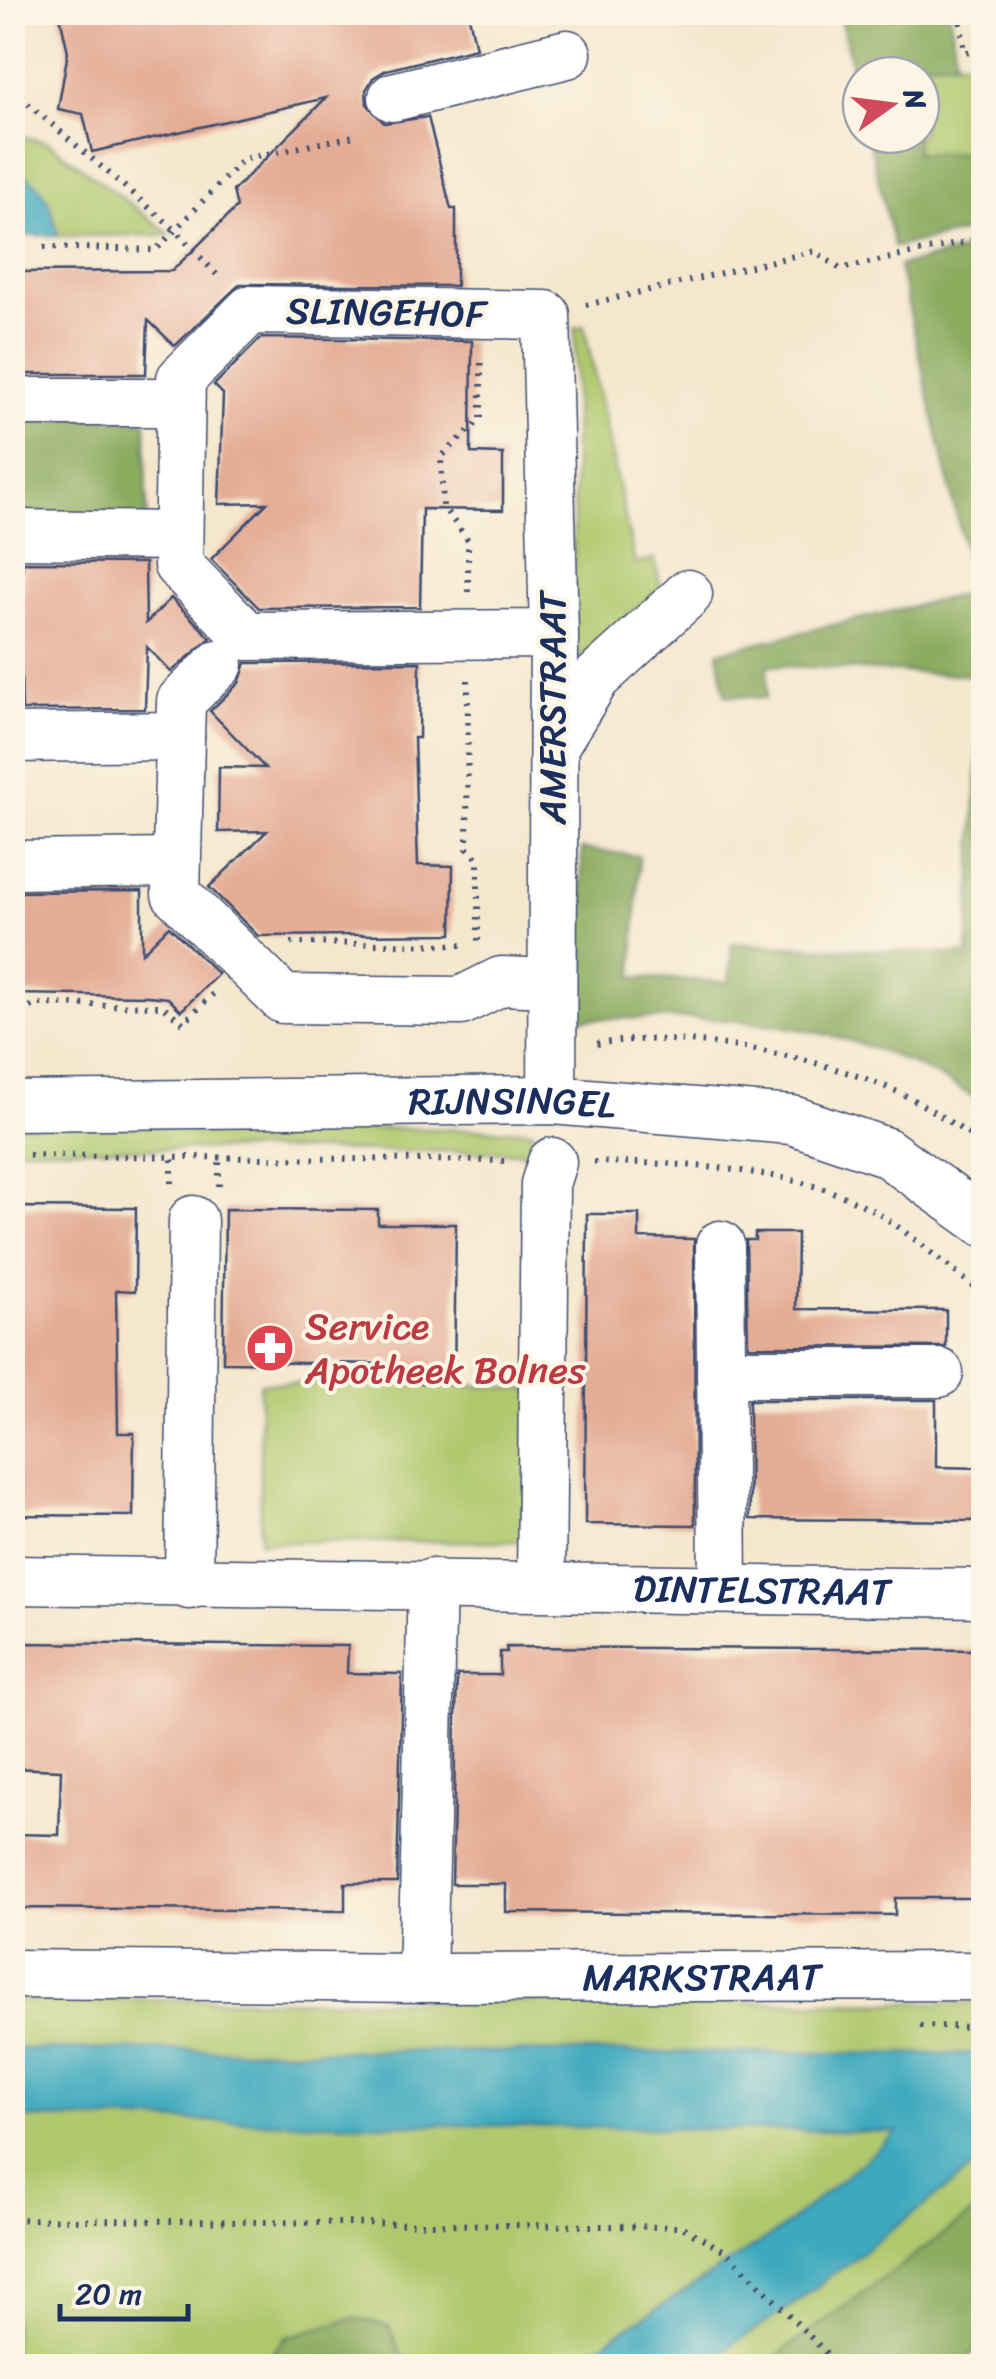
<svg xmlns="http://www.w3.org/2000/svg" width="996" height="2379" viewBox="0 0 996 2379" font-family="Sriracha,sans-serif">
<rect width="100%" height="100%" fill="#fcf5e5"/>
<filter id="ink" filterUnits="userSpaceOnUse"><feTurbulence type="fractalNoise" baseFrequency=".01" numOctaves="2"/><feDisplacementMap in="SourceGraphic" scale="20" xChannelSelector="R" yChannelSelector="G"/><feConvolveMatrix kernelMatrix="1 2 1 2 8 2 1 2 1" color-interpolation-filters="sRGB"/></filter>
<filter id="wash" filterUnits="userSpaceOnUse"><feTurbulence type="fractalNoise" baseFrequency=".0048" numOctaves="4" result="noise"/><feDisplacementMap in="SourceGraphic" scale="40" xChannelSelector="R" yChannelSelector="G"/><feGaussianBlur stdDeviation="2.25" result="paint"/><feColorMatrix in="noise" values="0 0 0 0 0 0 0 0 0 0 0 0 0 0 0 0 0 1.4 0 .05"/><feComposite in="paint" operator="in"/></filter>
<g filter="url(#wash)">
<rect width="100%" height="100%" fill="#f4e7cd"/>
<g fill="#b0c86d" stroke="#667c66" stroke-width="2.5">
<polygon points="910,61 983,61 983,152 916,154 915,135 921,135 921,75 911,75"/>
<path d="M12 134 49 143 171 235 58 236C52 208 45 178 13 172Z"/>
<polygon points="584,326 635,564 654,559 661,588 573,663 575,328"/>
<polygon points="13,1125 533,1130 532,1152 13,1148"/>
<polygon points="260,1383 454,1384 532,1390 531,1541 260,1542"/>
<polygon points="12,1999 983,2003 983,2054 13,2049"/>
<polygon points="13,2118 900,2132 779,2231 567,2366 406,2366 406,2358 286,2337 262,2366 34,2366 13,2362"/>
<polygon points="983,2161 983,2206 763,2366 700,2366 794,2304"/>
</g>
<g fill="#8cac60" stroke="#546e5f" stroke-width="2.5">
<polygon points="839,13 950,13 956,61 910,61 911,75 861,75 861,106"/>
<polygon points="868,135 915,135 916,154 971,152 982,229 894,247"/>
<path d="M983 246V1103C851 1016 733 1016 580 1019L582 849 639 856 633 977 729 982 732 943 968 955 982 676 768 665 766 698 725 695 718 652 974 592 899 266Z"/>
<polygon points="12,413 146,421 147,523 13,525"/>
<polygon points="983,2206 983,2342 962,2366 763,2366"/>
<polygon points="354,2318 389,2326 406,2366 262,2366 286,2337"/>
</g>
<g fill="#3ea9be" stroke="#2c6c8e" stroke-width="2.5">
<path d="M13 172C45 178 52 208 58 236L13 235Z"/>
<polygon points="13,2049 983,2054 983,2161 794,2304 700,2366 567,2366 779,2231 898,2132 13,2118"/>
</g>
<g id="blocks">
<g fill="#e4ac95">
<polygon points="59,12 468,12 476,48 386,70 373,78 366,90 367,104 384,123 428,117 451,209 456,209 456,286 240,284 175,346 148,320 146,374 22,374 21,340 12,341 12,272 172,271 237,207 233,191 326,98 92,152 83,114 58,109 68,52"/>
<polygon points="261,338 472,341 471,453 503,454 503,510 422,509 420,607 259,608 211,559 267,503 219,504 223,394 214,385"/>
<polygon points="23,562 145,563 146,623 171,598 211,638 171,672 147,647 145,709 22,710 21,670 12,670 12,598 22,598"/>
<polygon points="420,662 419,738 414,738 418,865 453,866 452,934 258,936 209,887 267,831 218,832 219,767 265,768 210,711 239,683 246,663"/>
<polygon points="142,891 142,953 169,926 218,974 181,1011 168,998 148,996 12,994 12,892"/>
<polygon points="12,1207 136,1208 135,1291 116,1290 118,1433 134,1433 133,1516 12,1515"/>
<polygon points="225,1209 378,1210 378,1224 456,1224 454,1384 399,1383 399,1364 223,1362"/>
<polygon points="587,1214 639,1214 639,1238 694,1239 695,1525 585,1524"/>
<polygon points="755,1233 797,1233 796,1309 946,1310 946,1347 748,1346 746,1240 755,1240"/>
<polygon points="749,1400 936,1400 936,1467 984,1468 984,1521 750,1519"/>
<polygon points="12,1643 348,1646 347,1673 402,1674 397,1883 345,1883 345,1911 12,1908 12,1834 59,1835 61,1770 12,1768"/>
<polygon points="506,1647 984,1650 984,1898 895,1898 895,1915 506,1912 506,1884 452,1884 457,1675 500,1675 500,1652 507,1652"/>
</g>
</g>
</g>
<g filter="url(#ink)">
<use href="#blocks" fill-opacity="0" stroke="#3c4b6f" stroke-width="2.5"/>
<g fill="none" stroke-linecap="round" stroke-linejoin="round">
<g stroke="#3c4b6f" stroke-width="51">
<g id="minor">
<polyline points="393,97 567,54"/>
<polyline points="12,402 180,402"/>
<polyline points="12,534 178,536"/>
<polyline points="219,664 181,701 176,894 283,999 461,1001 501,981 550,983"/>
<polyline points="12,738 180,736"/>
<polyline points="554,746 596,678 688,594"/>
<polyline points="12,865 176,863"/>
<polyline points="552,1100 554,634 546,315 250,310 181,379 178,565 247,636 554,634"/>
<path id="s1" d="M12 1106 552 1100 792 1120 886 1152 984 1222"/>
<polyline points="720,1245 723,1588"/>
<polyline points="721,1373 939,1373"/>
<path id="s2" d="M12 1580 984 1593"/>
<polyline points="189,1585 193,1220"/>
<polyline points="541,1585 545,1184 552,1162"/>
<path id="s3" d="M12 1974 422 1978 984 1976"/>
<polyline points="422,1978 432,1583"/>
</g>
</g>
<g stroke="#3c4b6f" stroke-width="6" stroke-dasharray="2.5 8" stroke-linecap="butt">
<polyline points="959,12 965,52 984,51"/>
<polyline points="12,90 175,230 219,277"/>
<polyline points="984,162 984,171"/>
<polyline points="44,247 156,250 243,159 359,135"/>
<polyline points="586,305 815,251 840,269 984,238"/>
<polyline points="468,592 468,540 443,507 441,457 481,419 481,356"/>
<polyline points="468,680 467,848 478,859 478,943"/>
<polyline points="291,943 468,945"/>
<polyline points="12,1018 36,1004 163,1006 183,1023 214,993"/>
<path d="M597 1044C683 1028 834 1058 912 1099 936 1112 960 1129 984 1144"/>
<polyline points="29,1155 506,1161"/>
<path d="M594 1162C679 1163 797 1167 872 1210 911 1233 947 1267 984 1294"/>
<polyline points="172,1183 172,1157"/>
<polyline points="219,1186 219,1157"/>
<polyline points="920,2026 984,2027"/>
<polyline points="12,2219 682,2227 727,2252 839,2366"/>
</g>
<use href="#minor" stroke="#fff" stroke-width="48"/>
</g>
</g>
<defs>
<g id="pharmacy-disc" transform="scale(2.5)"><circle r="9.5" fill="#e0444e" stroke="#fcf5e5"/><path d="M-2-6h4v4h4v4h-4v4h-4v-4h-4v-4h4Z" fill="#fff"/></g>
</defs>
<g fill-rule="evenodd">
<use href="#pharmacy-disc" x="270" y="1348"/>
</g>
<g text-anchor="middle" stroke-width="8" stroke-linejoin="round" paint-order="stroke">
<g font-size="38" fill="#1b2f5e" stroke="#fcf5e5">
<text transform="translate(386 312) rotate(1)" y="13">SLINGEHOF</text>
<text transform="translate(552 708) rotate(-90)" y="13">AMERSTRAAT</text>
<text dy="13" stroke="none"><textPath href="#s1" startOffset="500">RIJNSINGEL</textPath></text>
<text dy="13" stroke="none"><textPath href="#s2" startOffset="750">DINTELSTRAAT</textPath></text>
<text dy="13" stroke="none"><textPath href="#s3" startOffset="690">MARKSTRAAT</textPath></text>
</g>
<g font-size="38" fill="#be3a42" stroke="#fcf5e5" text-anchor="start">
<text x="305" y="1339">Service<tspan x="305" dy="44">Apotheek Bolnes</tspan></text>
</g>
</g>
<rect width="996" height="2379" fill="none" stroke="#fcf5e5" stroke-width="50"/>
<g transform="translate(891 105) rotate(76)"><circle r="48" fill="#fcf5e5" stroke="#a2a6af" stroke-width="2.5"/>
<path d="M0-8L18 38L0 25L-18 38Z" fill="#d1495b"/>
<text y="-15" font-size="28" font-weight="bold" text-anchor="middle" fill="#1b2f5e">N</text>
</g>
<path d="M60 2304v15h128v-15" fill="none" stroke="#1b2f5e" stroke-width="5"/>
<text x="75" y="2304" font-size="30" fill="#1b2f5e" stroke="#fcf5e5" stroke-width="8" paint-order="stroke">20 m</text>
</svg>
